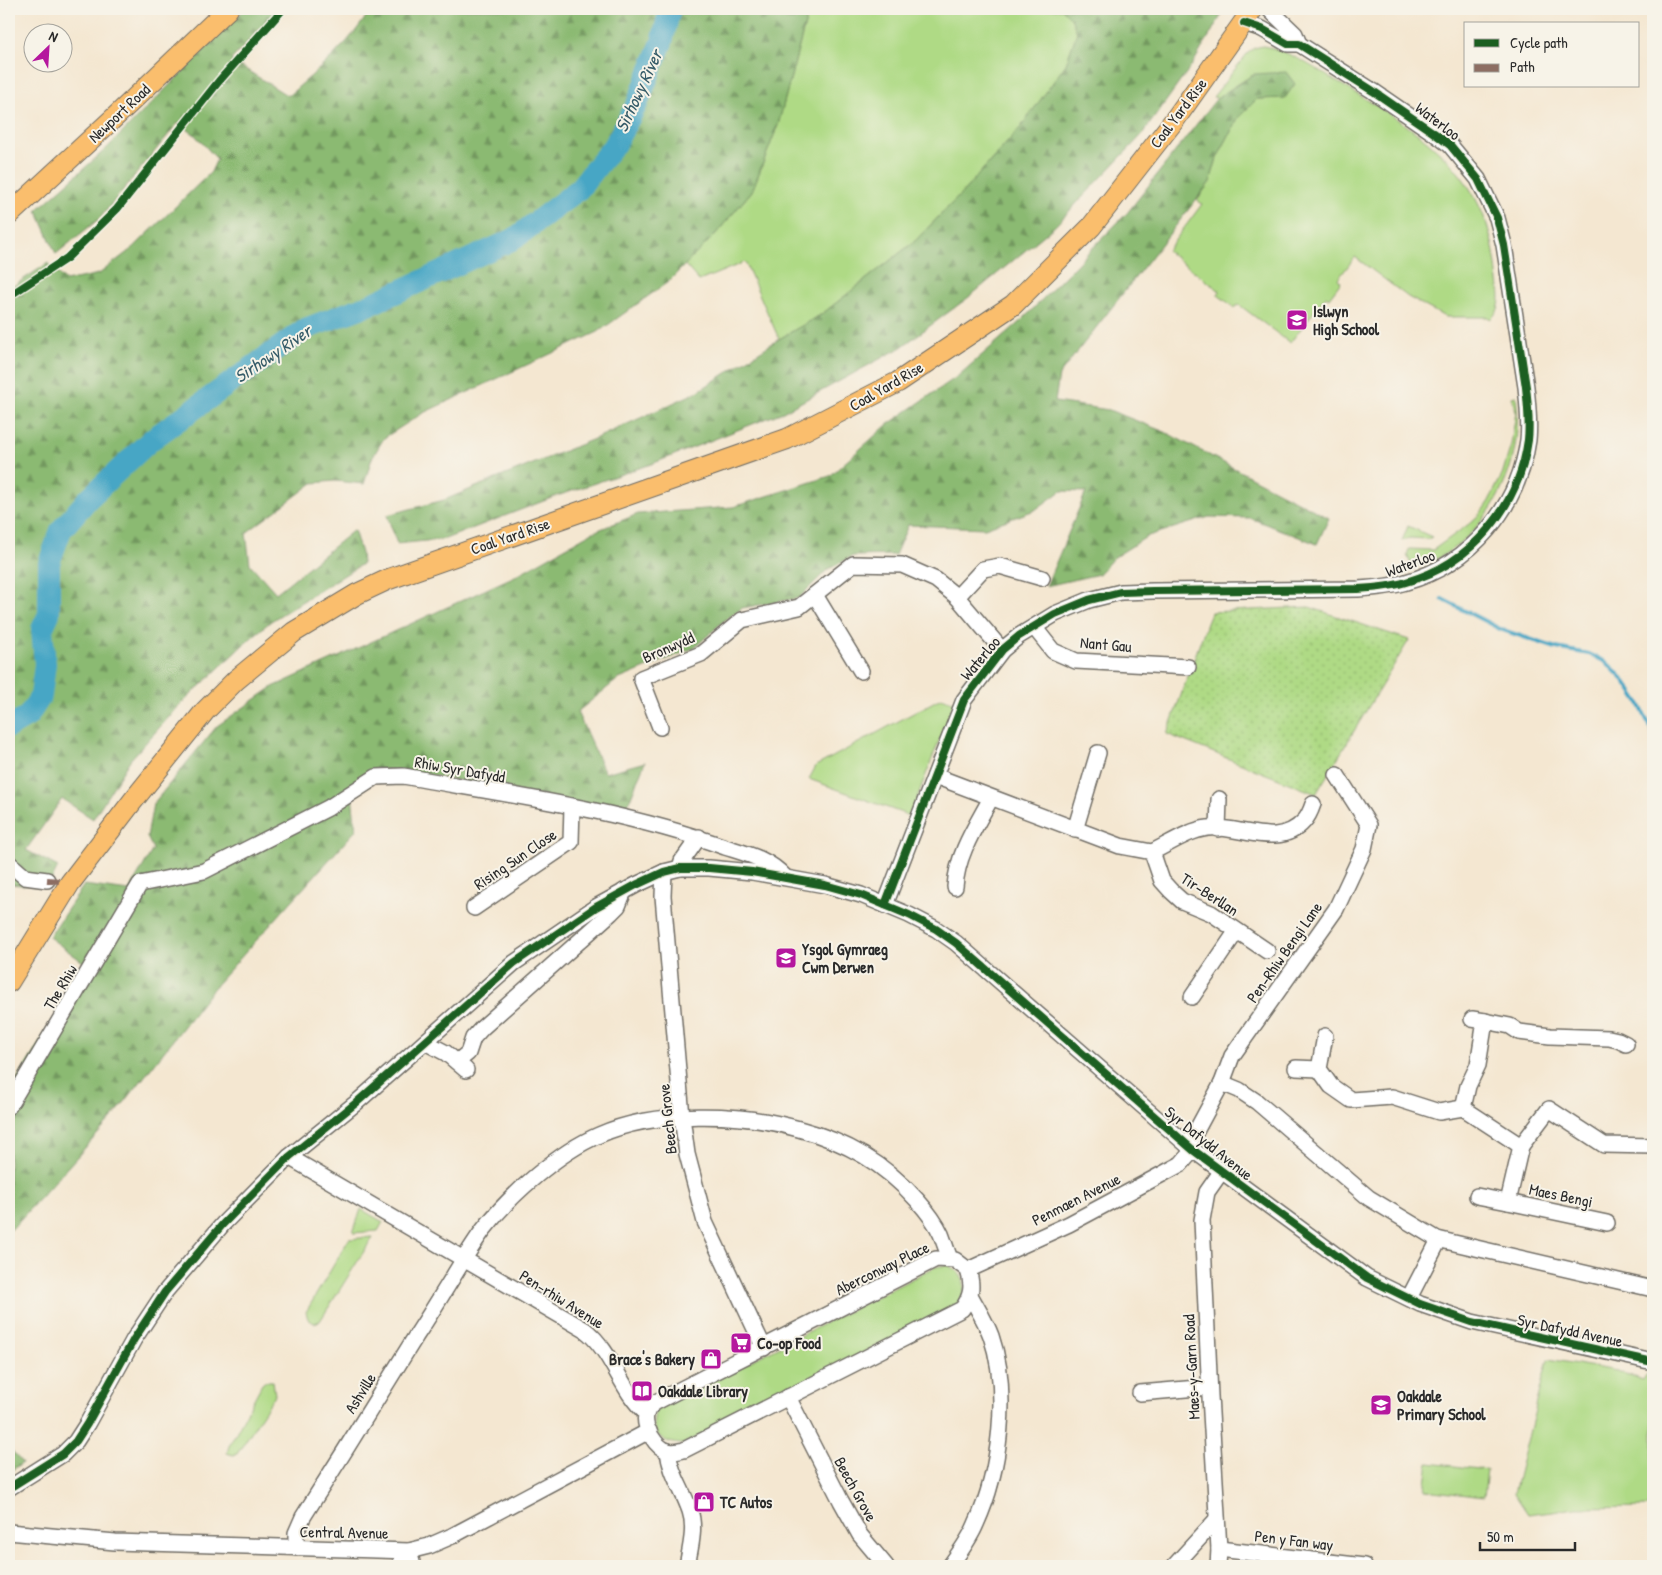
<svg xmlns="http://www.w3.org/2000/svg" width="1662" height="1575" viewBox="0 0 1662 1575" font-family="'Patrick Hand',sans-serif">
<defs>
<pattern id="forest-firs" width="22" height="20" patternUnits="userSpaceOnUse" patternTransform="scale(1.25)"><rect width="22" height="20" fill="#8bba72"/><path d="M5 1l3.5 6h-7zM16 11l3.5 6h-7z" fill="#72975e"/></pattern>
<pattern id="garden-dots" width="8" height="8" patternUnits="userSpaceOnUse" patternTransform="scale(1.25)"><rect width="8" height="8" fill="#afda85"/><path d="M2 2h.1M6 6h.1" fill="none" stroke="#97bb73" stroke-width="1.8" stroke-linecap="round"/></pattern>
</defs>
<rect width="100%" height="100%" fill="#f7f3e8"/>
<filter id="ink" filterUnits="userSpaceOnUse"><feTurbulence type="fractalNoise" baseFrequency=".02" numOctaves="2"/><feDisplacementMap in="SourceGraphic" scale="10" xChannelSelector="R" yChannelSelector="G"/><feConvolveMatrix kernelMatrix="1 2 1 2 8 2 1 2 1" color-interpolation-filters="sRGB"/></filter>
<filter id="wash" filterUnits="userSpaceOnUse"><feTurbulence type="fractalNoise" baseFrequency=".0096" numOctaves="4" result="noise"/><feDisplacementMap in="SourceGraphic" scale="20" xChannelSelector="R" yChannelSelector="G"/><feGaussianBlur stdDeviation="1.12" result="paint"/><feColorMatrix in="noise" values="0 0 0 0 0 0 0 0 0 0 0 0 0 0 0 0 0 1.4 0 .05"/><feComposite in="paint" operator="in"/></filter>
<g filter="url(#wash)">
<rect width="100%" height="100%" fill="#f4e7d1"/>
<g fill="#afda85" stroke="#6d8258">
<polygon points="809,9 1062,9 1071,18 1077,32 1067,64 1021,127 962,193 915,241 822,314 779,339 745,262 699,281 685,265 713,237 752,191 778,125"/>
<path d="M1263 46C1292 51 1318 71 1344 86 1425 135 1487 171 1497 274 1499 290 1505 308 1490 319L1488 317H1445L1408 297 1355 257 1338 279 1341 282 1329 298 1326 296 1290 343 1238 304 1235 308 1218 295 1220 291 1167 251 1202 204 1197 200 1210 182 1217 158 1238 118 1257 99 1285 98 1254 74 1217 98 1213 97 1247 54 1254 48Z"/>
<path d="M1516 396C1525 465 1491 534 1427 564 1422 566 1417 565 1412 567L1407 555 1409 549 1433 550 1469 524 1480 514 1489 501 1502 475 1511 445 1516 412 1512 397Z"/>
<polygon points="1408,526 1432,537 1428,539 1410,538 1402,541"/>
<polygon points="941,698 954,702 910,816 809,779 816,766"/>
<polygon points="361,1209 383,1222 378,1231 353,1233"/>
<polygon points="373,1237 320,1321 314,1323 308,1319 306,1312 349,1239"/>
<path d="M947 1265C967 1274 970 1292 954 1307L683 1444C662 1444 646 1431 657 1409L935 1267Z"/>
<polygon points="1548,1359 1617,1371 1643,1380 1651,1371 1653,1371 1653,1507 1576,1508 1528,1514 1514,1493"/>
<polygon points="266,1381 273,1381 275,1395 237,1454 233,1455 227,1453 229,1446 262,1384"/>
<polygon points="1429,1463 1487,1470 1484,1497 1425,1490"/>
</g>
<g fill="url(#forest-firs)" stroke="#5b724e">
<path d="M245 9H278L231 60 288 96C319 69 350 44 371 9H809L778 125 752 191 713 237 668 282 598 332 423 413 384 438 372 458 364 484 335 481 313 483 246 533 250 564 276 593 354 530 361 553 362 564 271 621 244 644 179 706 130 760 93 819 62 799 26 850 58 867 48 887 9 884V289L48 263 66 281 99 274 134 247 211 172 217 159 194 134 178 123 100 218 56 254 37 210 106 149Z"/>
<polygon points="1062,9 1225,9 1192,65 1141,136 1055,226 969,297 900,348 783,412 654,463 554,497 445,539 397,544 387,515 444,500 599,437 697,392 779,339 822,314 915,241 962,193 1021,127 1066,64 1077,32 1071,18"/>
<polygon points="1286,72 1295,84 1285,98 1257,99 1238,118 1217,158 1210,182 1059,375 1055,402 1109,410 1165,432 1329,518 1317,544 1250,518 1209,517 1148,536 1113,558 1099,574 1046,586 1086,492 1061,491 1035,510 985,528 908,525 895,555 853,556 827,570 799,598 742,608 724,621 694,648 617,680 577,712 605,773 645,762 625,812 408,771 375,769 351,787 356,830 216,985 113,1117 9,1232 9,1093 87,965 49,937 84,885 129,891 153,849 147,837 153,804 217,726 273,687 515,576 591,533 638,514 733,507 830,476 887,425 958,376 1023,319 1128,212 1217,98 1254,74"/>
<polygon points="9,1447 22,1463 9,1472"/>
</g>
<polygon fill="url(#garden-dots)" stroke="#6d8258" points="1309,607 1409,640 1316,794 1167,734 1211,612"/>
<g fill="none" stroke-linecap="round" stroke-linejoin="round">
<polyline stroke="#46a6c5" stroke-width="4" points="1442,599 1500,629 1556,648 1589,654 1606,662 1624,680 1638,701 1653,733"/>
<polyline stroke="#46a6c5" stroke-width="22" points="9,727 28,716 41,696 45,664 42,629 49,614 49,563 61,530 88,499 151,440 305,329 371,304 514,239 578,190 615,144 637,104 662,42 670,9"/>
</g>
</g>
<g filter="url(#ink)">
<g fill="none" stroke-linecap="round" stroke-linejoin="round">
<g stroke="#716d65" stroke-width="18">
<g id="minor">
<polyline points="1269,9 1295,34 1299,44"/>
<polyline points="815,595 861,671"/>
<polyline points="957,597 983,569 1000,566 1042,578"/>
<polyline points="1034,627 1053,651 1076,661 1188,667"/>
<polyline points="660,727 641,678 701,654 742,620 799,607 853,564 902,565 936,580 957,597 1002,650"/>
<polyline points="935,776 1120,846 1152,852 1162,881 1171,891 1182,901 1211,913 1267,951"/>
<polyline points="1218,829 1219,799"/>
<polyline points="1075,830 1098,753"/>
<path d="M1152 852C1169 844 1189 830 1208 828 1239 825 1279 850 1304 821 1308 817 1311 810 1313 804"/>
<polyline points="9,863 25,877 47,880"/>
<polyline points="680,868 682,861 699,837"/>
<polyline points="664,872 663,896 682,1117 687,1154 705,1222 764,1348"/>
<path d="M955 887C957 854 976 826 991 798"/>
<path d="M885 905 964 700 1002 650 1019 636 1055 614 1089 600 1121 592 1153 591 1358 589C1374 588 1390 587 1406 582 1471 564 1519 507 1528 440 1530 423 1528 405 1526 387L1504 245 1497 218 1478 179 1450 145 1434 133 1373 91 1299 44H1288L1262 29 1244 23"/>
<polyline points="474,908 571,842 572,806"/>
<polyline points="1192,997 1236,932"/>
<polyline points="1485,1021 1510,1026 1519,1032 1550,1036 1609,1038 1618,1040 1626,1044"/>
<polyline points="1325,1036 1319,1069 1331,1086 1351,1100 1392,1097 1439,1112 1463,1108"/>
<polyline points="425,1042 446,1053 466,1070"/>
<polyline points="457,1062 468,1053 473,1038 482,1028 611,913 618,906 624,891"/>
<polyline points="1296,1068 1319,1069"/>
<polyline points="1222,1083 1239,1090 1257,1102 1369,1198 1437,1239 1653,1289"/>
<path d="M9 1106 140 884 204 871 328 808 376 777 403 776C510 795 622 810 725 847 747 854 769 859 785 877"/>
<polyline points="1463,1108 1521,1146 1549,1109 1604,1145 1653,1146"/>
<polyline points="1463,1108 1468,1086 1478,1065 1485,1021 1472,1019"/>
<polyline points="1188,1146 1222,1083 1232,1056 1336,909 1364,849 1369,825 1337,775"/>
<polyline points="1521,1146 1508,1202 1607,1223"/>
<path d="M289 1157 585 1330C613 1352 620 1390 646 1413"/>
<polyline points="1477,1196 1508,1202"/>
<path d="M936 1259 955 1260 968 1270C973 1285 972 1296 962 1309L684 1450C679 1451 673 1453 668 1451 656 1448 643 1427 646 1415 647 1409 651 1405 656 1402Z"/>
<polyline points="968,1270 1069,1224 1181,1164 1193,1150"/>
<polyline points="1409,1298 1439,1240"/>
<polyline points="1140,1393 1209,1387"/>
<polyline points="788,1397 841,1501 860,1535 886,1566"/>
<path d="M668 1451C670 1473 683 1490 690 1511 696 1528 690 1549 687 1566"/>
<polyline points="9,1488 63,1454 76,1441 87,1424 134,1339 165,1292 223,1224 289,1157 356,1103 514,963 596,907 636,885 664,872 680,868 709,868 752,872 825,885 861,895 909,915 936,929 956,943 1193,1150 1367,1278 1420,1304 1472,1322 1653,1362"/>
<polyline points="9,1532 115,1542 409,1551 429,1546 452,1536 649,1431"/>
<path d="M296 1548V1533L303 1517C341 1457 379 1396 416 1336 431 1313 445 1290 459 1267 467 1254 475 1241 484 1229 510 1195 559 1152 599 1135 655 1110 741 1112 799 1129 847 1142 884 1163 917 1200 926 1210 935 1221 941 1234 944 1242 947 1251 950 1259"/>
<polyline points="1219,1549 1364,1566"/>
<polyline points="399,1566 409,1551 413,1566"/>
<path d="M950 1566C959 1553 970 1539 976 1524 1000 1472 1010 1391 991 1336 986 1322 977 1308 970 1295"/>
<polyline points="1174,1566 1217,1519"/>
<polyline points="1218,1566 1219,1549 1210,1396 1202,1220 1207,1192 1221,1172"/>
</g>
</g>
<g stroke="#716d65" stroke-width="22">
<g id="major">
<polyline points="9,215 116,116 228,9"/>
<polyline points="9,982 70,883 132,802 205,711 236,680 294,632 357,594 389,579 787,439 898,382 1013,305 1091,227 1176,118 1253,9"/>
</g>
</g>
<use href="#minor" stroke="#fff" stroke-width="15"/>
<use href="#major" stroke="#fabe6d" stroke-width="20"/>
<polyline stroke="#8d6e63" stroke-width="6" stroke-dasharray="12 6" stroke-linecap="butt" points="47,880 59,881"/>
<g stroke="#f7f3e8" stroke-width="11">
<g id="cycleway">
<polyline points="9,296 67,258 117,209 219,81 283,9"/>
<path d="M885 905 964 700 1002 650 1019 636 1055 614 1089 600 1121 592 1153 591 1358 589C1374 588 1390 587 1406 582 1471 564 1519 507 1528 440 1530 423 1528 405 1526 387L1504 245 1497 218 1478 179 1450 145 1434 133 1373 91 1299 44H1288L1262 29 1244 23"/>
<polyline points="9,1488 63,1454 76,1441 87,1424 134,1339 165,1292 223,1224 289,1157 356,1103 514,963 596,907 636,885 664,872 680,868 709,868 752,872 825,885 861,895 909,915 936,929 956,943 1193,1150 1367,1278 1420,1304 1472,1322 1653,1362"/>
</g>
</g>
<use href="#cycleway" stroke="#1b5e20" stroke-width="8"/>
</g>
</g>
<defs>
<g id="school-square" transform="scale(1.125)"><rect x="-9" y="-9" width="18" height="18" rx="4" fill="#b5179e" stroke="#f7f3e8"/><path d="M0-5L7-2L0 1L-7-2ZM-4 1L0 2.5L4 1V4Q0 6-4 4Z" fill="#fff"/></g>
<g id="supermarket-square" transform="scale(1.125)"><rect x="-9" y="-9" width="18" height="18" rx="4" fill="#b5179e" stroke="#f7f3e8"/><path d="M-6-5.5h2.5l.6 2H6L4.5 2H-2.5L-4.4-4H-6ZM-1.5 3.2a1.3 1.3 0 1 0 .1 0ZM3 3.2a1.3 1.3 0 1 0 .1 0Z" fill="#fff"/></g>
<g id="shop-square" transform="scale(1.125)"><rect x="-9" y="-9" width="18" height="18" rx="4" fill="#b5179e" stroke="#f7f3e8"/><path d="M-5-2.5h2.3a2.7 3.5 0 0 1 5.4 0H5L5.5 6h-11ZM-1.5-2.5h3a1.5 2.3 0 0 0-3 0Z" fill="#fff"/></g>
<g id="library-square" transform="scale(1.125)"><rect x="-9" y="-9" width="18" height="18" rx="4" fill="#b5179e" stroke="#f7f3e8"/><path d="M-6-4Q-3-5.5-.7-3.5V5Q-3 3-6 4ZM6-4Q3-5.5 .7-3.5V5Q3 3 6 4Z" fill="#fff"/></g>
</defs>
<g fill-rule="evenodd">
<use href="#school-square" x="1297" y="320"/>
<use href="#school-square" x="786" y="958"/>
<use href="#supermarket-square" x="741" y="1343"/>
<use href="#shop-square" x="711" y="1359"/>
<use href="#library-square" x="642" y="1391"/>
<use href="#school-square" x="1381" y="1405"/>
<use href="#shop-square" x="704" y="1502"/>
</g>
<g text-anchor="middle" stroke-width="4" stroke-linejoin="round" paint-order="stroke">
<g font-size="16" fill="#2b2b2b" stroke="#f7f3e8">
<text transform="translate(119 113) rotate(-43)" y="6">Newport Road</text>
<text transform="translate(1178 113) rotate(-53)" y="6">Coal Yard Rise</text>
<text transform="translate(1438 121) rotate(37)" y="6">Waterloo</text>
<text transform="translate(886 386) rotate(-30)" y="6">Coal Yard Rise</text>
<text transform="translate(510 536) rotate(-19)" y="6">Coal Yard Rise</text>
<text transform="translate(1410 563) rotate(-20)" y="6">Waterloo</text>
<text transform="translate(1106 644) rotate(5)" y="6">Nant Gau</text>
<text transform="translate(668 647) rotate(-24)" y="6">Bronwydd</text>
<text transform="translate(980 658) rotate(-50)" y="6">Waterloo</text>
<text transform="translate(460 769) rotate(10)" y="6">Rhiw Syr Dafydd</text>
<text transform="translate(515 859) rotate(-34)" y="6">Rising Sun Close</text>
<text transform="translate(1210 894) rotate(33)" y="6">Tir-Berllan</text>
<text transform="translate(1284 952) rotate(-55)" y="6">Pen-Rhiw Bengi Lane</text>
<text transform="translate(60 987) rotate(-59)" y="6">The Rhiw</text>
<text transform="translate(667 1119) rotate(-96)" y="6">Beech Grove</text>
<text transform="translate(1209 1143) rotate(39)" y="6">Syr Dafydd Avenue</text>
<text transform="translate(1561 1195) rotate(12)" y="6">Maes Bengi</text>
<text transform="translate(1076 1199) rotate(-27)" y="6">Penmaen Avenue</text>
<text transform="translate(882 1268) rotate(-26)" y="6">Aberconway Place</text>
<text transform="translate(562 1299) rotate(32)" y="6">Pen-rhiw Avenue</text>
<text transform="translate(1570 1330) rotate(12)" y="6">Syr Dafydd Avenue</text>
<text transform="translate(1191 1367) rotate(-93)" y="6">Maes-y-Garn Road</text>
<text transform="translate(360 1393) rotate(-58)" y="6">Ashville</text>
<text transform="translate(856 1489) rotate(61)" y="6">Beech Grove</text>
<text transform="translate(344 1532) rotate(1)" y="6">Central Avenue</text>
<text transform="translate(1294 1540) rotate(7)" y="6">Pen y Fan way</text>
</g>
<g font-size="16" font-weight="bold" fill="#2b2b2b" stroke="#f7f3e8" text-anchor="start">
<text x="1313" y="317">Islwyn<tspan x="1313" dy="18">High School</tspan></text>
<text x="802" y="955">Ysgol Gymraeg<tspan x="802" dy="18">Cwm Derwen</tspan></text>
<text x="757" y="1349">Co-op Food</text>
<text x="695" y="1365" text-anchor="end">Brace's Bakery</text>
<text x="658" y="1397">Oakdale Library</text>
<text x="1397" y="1402">Oakdale<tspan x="1397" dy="18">Primary School</tspan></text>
<text x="720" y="1508">TC Autos</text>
</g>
<g font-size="18" font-style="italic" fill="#365c69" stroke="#f7f3e8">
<text transform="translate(639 91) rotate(-65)" y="6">Sirhowy River</text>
<text transform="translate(273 354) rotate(-34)" y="6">Sirhowy River</text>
</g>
</g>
<rect width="1662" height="1575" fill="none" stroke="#f7f3e8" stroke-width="30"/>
<rect x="1464" y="22" width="175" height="65" fill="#f7f3e8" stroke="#a5a39c"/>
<rect x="1474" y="39" width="25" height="8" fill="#1b5e20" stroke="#a5a39c"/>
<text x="1510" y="48" font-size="15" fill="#2b2b2b">Cycle path</text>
<rect x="1474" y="64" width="25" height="8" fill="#8d6e63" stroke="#a5a39c"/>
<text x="1510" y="72" font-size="15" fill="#2b2b2b">Path</text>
<g transform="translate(48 48) rotate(25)"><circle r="24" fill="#f7f3e8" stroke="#a5a39c"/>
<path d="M0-4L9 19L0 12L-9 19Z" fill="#b5179e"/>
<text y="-8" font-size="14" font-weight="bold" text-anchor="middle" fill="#2b2b2b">N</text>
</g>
<path d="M1480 1542v8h95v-8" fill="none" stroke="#2b2b2b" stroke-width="2.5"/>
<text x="1487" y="1542" font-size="15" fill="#2b2b2b" stroke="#f7f3e8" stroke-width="4" paint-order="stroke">50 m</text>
</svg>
